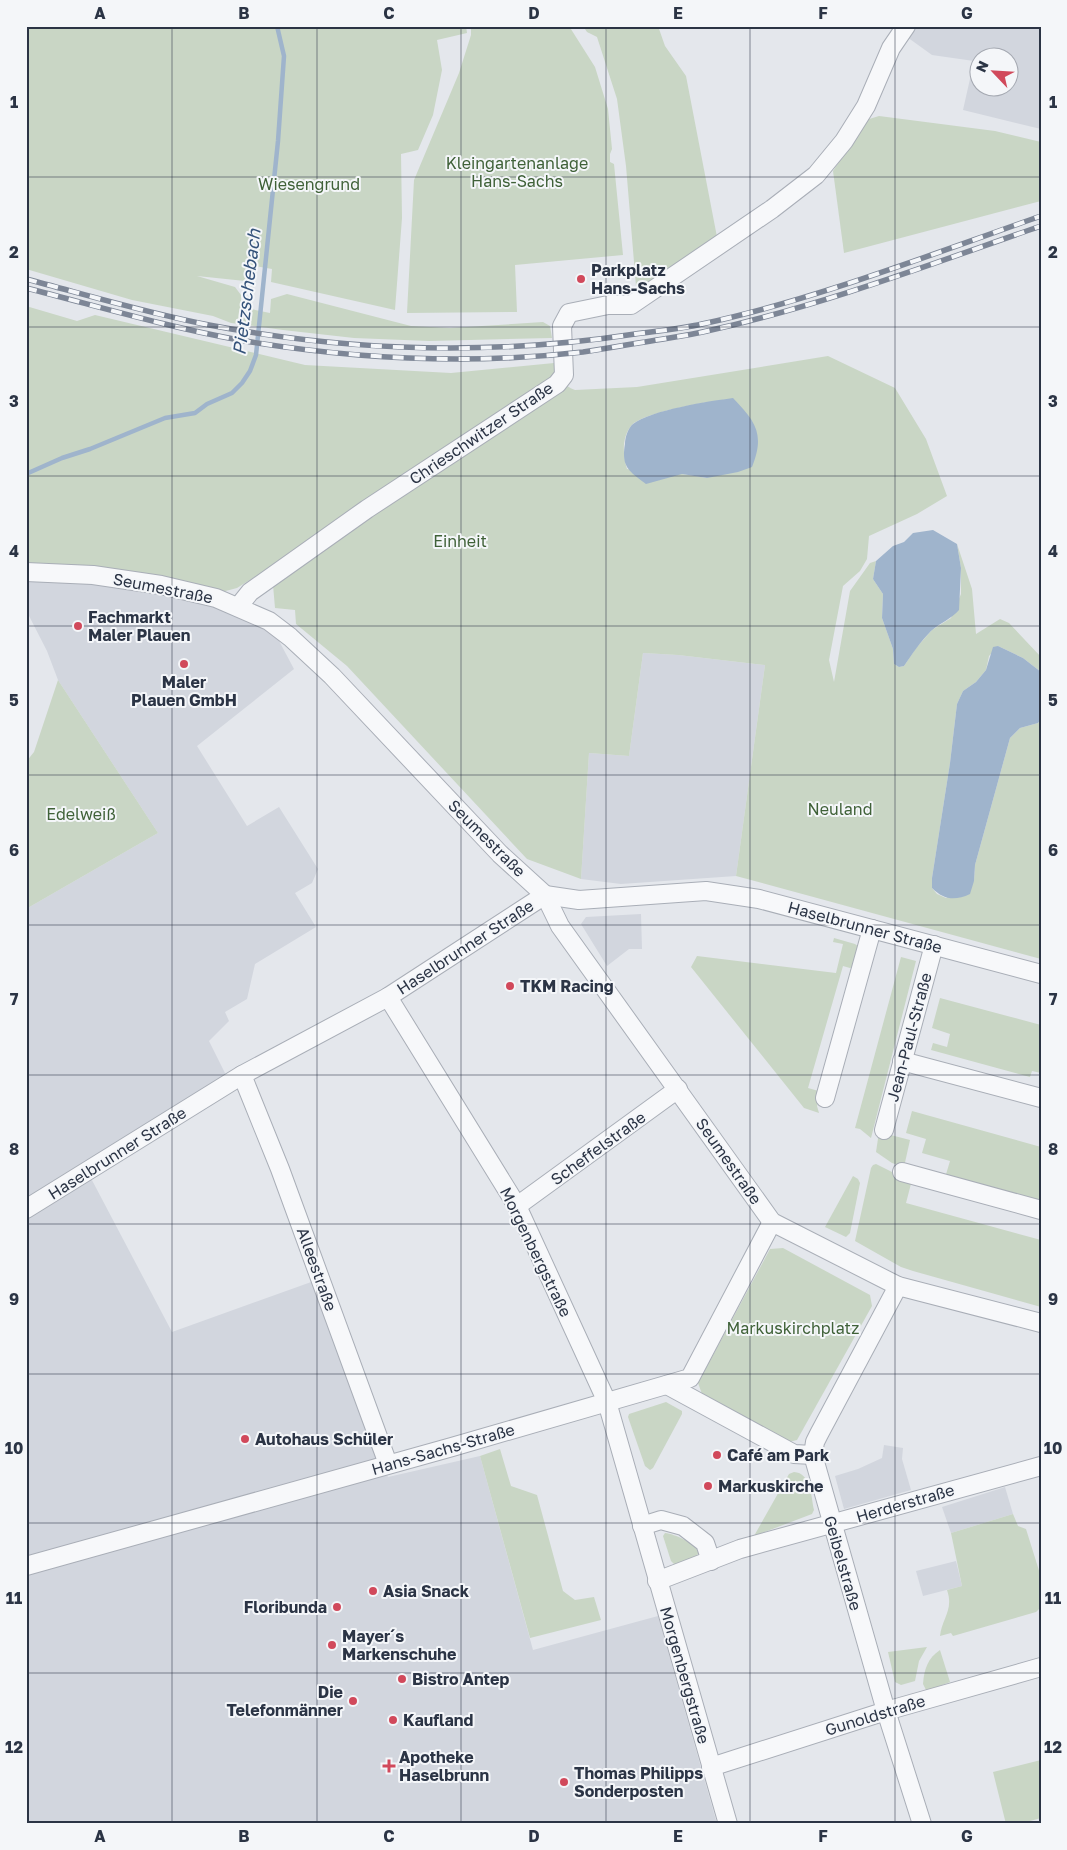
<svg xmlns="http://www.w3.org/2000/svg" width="1067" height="1850" viewBox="0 0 1067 1850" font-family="'Golos Text',sans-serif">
<rect width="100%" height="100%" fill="#e4e7ec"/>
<g fill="#d2d6de" fill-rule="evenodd">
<path d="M915 26H1041V129L963 110 974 61 932 55 907 37ZM980 58H1010V88H980Z"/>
<polygon points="26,575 129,583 239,613 278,639 294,669 197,746 247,826 279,807 318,869 312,883 295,893 316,927 255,964 247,999 225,1012 229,1021 209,1041 227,1077 84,1165 172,1332 314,1281 388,1477 480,1456 533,1650 658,1616 717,1824 26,1824 26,909 158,833 58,680 47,651 26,610"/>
<polygon points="643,653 678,655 765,665 736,876 621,884 581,879 589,753 629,756"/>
<polygon points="641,914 642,949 629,949 607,966 581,924 586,917"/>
<polygon points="884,1445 903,1448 902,1459 911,1490 844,1509 835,1476 858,1469 882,1458"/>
<polygon points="1005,1487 1013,1514 951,1533 942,1507"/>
<polygon points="956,1561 962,1586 923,1596 916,1571"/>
</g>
<g fill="#c9d6c5" fill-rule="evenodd">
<polygon points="26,26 466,26 467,33 437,40 442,70 433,115 418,150 401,154 402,218 395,310 271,282 272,269 255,266 253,272 245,281 197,276 235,287 241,295 241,307 270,313 271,299 287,294 411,326 450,328 543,322 550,326 552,338 429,341 354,338 283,330 231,323 213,316 132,300 26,269"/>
<polygon points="471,26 569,26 595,67 608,109 612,149 610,154 610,162 614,164 623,255 515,265 517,312 407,313 414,180 459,73 471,35"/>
<polygon points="583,26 658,26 665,46 686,76 717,237 641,287 636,286 626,166 617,99 597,37 587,32"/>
<polygon points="879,116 995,131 1041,142 1041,201 844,253 833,171 866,120"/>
<path d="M26 306 77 321 95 315 305 365 451 373 554 363C556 375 563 386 575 390L637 387 828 356 895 388 926 439 947 496 917 514 869 536 867 559 860 571 843 586 829 660 834 682 850 591 870 563 876 561 873 579 883 594 882 618 893 649 894 664 899 667 904 666 916 648 932 630 951 618 961 594V568L957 544 972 589 976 634 1000 619 1009 623 1041 657V672L1023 658 998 646 989 656 986 670 976 682 963 691 957 704 950 763 932 878V888L937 894 946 898 974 881 975 865 1010 738 1020 728 1038 723 1041 719V959L736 876 765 665 678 655 643 653 629 756 589 753 581 879 527 859 347 666 296 624 295 610 275 608 273 585 256 576 237 588 218 593 26 567ZM733 399 707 478 682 474 627 469C623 456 621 437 632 425 644 412 714 400 733 399Z"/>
<polygon points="58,680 158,833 26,909 26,762 34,752"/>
<polygon points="834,938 855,944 859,947 855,966 850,968 843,966 808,1088 822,1092 817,1106 819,1113 804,1108 691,967 697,956 836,973 843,944 833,942"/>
<polygon points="901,957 916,961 871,1138 860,1129 855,1128"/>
<polygon points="940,998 1041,1025 1041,1073 1032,1071 1030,1077 931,1050 933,1043 947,1047 950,1034 932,1028"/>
<polygon points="912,1111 1041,1147 1041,1208 944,1181 950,1161 922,1153 926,1139 906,1133"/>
<polygon points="879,1132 910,1140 904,1167 892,1163 876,1152"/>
<polygon points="876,1164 898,1175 912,1180 906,1203 1041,1240 1041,1307 913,1271 901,1267 855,1241 871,1168 873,1165"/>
<polygon points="853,1176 858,1179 860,1183 850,1233 846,1237 825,1227"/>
<polygon points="783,1248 870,1295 872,1306 797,1440 789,1442 702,1394 698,1383 770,1249"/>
<polygon points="666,1402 682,1411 682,1414 653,1468 650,1470 645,1466 628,1417 629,1414"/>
<polygon points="500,1449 511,1486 537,1495 563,1591 575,1600 594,1597 601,1620 530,1638 480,1456"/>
<path d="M794 1472C811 1473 811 1496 814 1510L812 1514 754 1536 789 1474Z"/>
<path d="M1013 1514 1018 1526 1026 1529 1041 1577V1607L1036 1612 953 1636 951 1633 940 1636C942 1618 954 1610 947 1590L962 1586 951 1533Z"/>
<path d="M665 1533C675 1534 694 1543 699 1552 695 1561 683 1564 674 1564L671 1561 663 1536Z"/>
<polygon points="927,1647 919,1661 915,1681 901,1685 895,1682 888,1652"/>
<path d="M940 1650 950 1682 932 1689 926 1690 923 1684C924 1669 928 1658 940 1650Z"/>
<polygon points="1041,1760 1041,1818 1019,1824 1006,1824 993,1772"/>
</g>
<g fill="#9fb4cc">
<path d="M733 398C756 422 765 434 752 467L738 472 707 478 682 474 646 484C629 471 621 467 625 444 625 438 628 428 633 424 651 410 710 401 733 398Z"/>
<path d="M933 530 957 544 961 568 959 610C951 619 940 623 931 631 921 641 912 654 904 666L899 667 894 664 893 649 882 618 883 594 873 579 876 561 893 546 904 542 913 533Z"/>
<path d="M998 646 1023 658 1041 672V719L1038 723 1020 728 1010 738 975 865 974 881 970 894C955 901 944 900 932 888V878L950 763 957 704 963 691 976 682 986 670 993 647Z"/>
</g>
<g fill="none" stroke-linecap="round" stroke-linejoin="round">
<polyline stroke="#9fb4cc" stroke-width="4.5" points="26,474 62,458 90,449 165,418 195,413 207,404 232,393 242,383 250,371 256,355 278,141 284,56 277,26"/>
<g stroke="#a9aeb7" stroke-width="20">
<g id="minor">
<polyline points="26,572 93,575 161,585 216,598 269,621 290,637 332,676 500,854 545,895 560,926 772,1222 898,1286 1041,1323"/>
<polyline points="238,607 250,592 367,509 557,384 564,375 562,326 569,313 608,305 631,305 772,209 816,175 844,141 866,106 891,48 906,26"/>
<polyline points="388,997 517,1206 607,1402 728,1824"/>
<polyline points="902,1061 1041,1098"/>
<polyline points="242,1075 280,1169 388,1464"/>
<polyline points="825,1098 872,929"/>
<polyline points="884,1130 934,945"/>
<polyline points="902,1172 1041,1210"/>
<polyline points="517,1206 678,1089"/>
<polyline points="26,1209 242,1075 388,997 545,895 579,900 706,891 759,899 1041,974"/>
<polyline points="898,1286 819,1434 815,1442 813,1455 886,1711 922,1824"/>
<polyline points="667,1385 794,1454 813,1455"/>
<polyline points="642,1526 661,1520 683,1526 705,1543 711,1561"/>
<polyline points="26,1566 452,1447 690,1378 772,1222"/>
<polyline points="657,1581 740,1549 1041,1466"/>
<polyline points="711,1767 886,1711 1041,1667"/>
</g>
</g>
<use href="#minor" stroke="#f7f8fa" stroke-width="18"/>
<g stroke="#7d8696" stroke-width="5.5">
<g id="rail">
<path d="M26 279C87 295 147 313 209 325 352 352 491 356 635 334 657 331 680 329 702 324 818 299 929 255 1041 216"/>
<path d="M26 288C97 306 167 327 239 340 352 359 470 365 583 352 604 349 625 345 645 342 666 338 687 336 707 331 821 306 931 264 1041 226"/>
</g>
</g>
<use href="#rail" stroke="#f4f6f9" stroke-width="4" stroke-dasharray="11" stroke-linecap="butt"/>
</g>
<path fill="none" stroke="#2b3445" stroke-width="1" stroke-opacity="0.55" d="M172 26V1824M317 26V1824M461 26V1824M606 26V1824M750 26V1824M895 26V1824M26 177H1041M26 327H1041M26 476H1041M26 626H1041M26 775H1041M26 925H1041M26 1075H1041M26 1224H1041M26 1374H1041M26 1523H1041M26 1673H1041"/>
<g fill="#d1495b" stroke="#f4f6f9" stroke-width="2">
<circle cx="581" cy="279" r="5"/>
<circle cx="78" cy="626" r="5"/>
<circle cx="184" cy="664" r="5"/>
<circle cx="510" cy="986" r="5"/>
<circle cx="245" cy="1439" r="5"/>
<circle cx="717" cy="1455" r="5"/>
<circle cx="708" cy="1486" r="5"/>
<circle cx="373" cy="1591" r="5"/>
<circle cx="337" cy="1607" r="5"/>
<circle cx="332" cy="1645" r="5"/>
<circle cx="402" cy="1679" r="5"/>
<circle cx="353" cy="1701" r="5"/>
<circle cx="393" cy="1720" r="5"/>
<path d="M386.5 1758.5h5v5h5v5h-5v5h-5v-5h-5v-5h5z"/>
<circle cx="564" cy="1782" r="5"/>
</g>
<g text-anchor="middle" stroke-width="4" stroke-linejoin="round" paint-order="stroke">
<g font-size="16" fill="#3f6138" stroke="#f4f6f9">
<text x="517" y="169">Kleingartenanlage<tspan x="517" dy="18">Hans-Sachs</tspan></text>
<text x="309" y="190">Wiesengrund</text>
<text x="460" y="547">Einheit</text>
<text x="840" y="815">Neuland</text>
<text x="81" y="820">Edelweiß</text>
<text x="793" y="1334">Markuskirchplatz</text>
</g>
<g font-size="16" font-weight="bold" fill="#2b3445" stroke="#f4f6f9" text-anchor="start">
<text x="591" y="276">Parkplatz<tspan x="591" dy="18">Hans-Sachs</tspan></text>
<text x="88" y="623">Fachmarkt<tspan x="88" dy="18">Maler Plauen</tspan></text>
<text x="184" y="688" text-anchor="middle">Maler<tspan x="184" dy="18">Plauen GmbH</tspan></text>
<text x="520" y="992">TKM Racing</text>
<text x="255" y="1445">Autohaus Schüler</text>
<text x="727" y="1461">Café am Park</text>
<text x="718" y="1492">Markuskirche</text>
<text x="383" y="1597">Asia Snack</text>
<text x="327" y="1613" text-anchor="end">Floribunda</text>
<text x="342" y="1642">Mayer´s<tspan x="342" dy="18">Markenschuhe</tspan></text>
<text x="412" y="1685">Bistro Antep</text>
<text x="343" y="1698" text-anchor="end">Die<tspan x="343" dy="18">Telefonmänner</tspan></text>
<text x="403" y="1726">Kaufland</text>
<text x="399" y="1763">Apotheke<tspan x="399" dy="18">Haselbrunn</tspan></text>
<text x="574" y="1779">Thomas Philipps<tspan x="574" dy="18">Sonderposten</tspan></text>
</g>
<g font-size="16" fill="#2b3445" stroke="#f4f6f9">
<text transform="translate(481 433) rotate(-34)" y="6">Chrieschwitzer Straße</text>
<text transform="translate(163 588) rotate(11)" y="6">Seumestraße</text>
<text transform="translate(487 838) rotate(45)" y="6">Seumestraße</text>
<text transform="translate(865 927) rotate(15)" y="6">Haselbrunner Straße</text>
<text transform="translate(465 947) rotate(-33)" y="6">Haselbrunner Straße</text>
<text transform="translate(909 1037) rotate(-75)" y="6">Jean-Paul-Straße</text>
<text transform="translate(598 1148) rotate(-36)" y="6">Scheffelstraße</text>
<text transform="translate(117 1153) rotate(-32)" y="6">Haselbrunner Straße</text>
<text transform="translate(729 1161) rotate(55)" y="6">Seumestraße</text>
<text transform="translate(536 1252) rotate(64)" y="6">Morgenbergstraße</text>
<text transform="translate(317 1269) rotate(70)" y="6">Alleestraße</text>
<text transform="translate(443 1449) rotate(-16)" y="6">Hans-Sachs-Straße</text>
<text transform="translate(905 1503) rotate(-16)" y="6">Herderstraße</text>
<text transform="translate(843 1563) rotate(74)" y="6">Geibelstraße</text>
<text transform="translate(685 1675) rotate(74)" y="6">Morgenbergstraße</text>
<text transform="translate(875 1715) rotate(-17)" y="6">Gunoldstraße</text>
</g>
<g font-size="18" font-style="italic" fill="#34527a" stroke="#f4f6f9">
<text transform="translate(247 292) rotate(-83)" y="6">Pietzschebach</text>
</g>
</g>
<rect width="1067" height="1850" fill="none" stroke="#f4f6f9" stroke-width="55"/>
<g transform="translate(994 72) rotate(295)"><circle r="24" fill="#f4f6f9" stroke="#a4a8b1"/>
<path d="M0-4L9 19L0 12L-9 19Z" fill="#d1495b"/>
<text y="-8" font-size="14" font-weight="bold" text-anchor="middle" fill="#2b3445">N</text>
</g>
<rect x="28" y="28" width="1012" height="1794" fill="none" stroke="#2b3445" stroke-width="2"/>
<g font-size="16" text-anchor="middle" font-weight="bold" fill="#2b3445">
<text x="100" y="19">A</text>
<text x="244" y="19">B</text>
<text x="389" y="19">C</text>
<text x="534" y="19">D</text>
<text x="678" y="19">E</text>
<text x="823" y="19">F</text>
<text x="967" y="19">G</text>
<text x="14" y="108">1</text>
<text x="1053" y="108">1</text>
<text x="14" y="258">2</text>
<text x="1053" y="258">2</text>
<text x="14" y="407">3</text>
<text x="1053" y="407">3</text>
<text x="14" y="557">4</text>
<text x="1053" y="557">4</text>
<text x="14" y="706">5</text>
<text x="1053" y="706">5</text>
<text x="14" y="856">6</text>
<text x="1053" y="856">6</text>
<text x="14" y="1005">7</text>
<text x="1053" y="1005">7</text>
<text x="14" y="1155">8</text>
<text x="1053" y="1155">8</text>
<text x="14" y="1305">9</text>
<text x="1053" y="1305">9</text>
<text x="14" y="1454">10</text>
<text x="1053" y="1454">10</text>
<text x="14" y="1604">11</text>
<text x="1053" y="1604">11</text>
<text x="14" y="1753">12</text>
<text x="1053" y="1753">12</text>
<text x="100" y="1842">A</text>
<text x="244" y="1842">B</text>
<text x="389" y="1842">C</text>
<text x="534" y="1842">D</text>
<text x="678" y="1842">E</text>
<text x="823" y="1842">F</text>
<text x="967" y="1842">G</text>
</g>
</svg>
